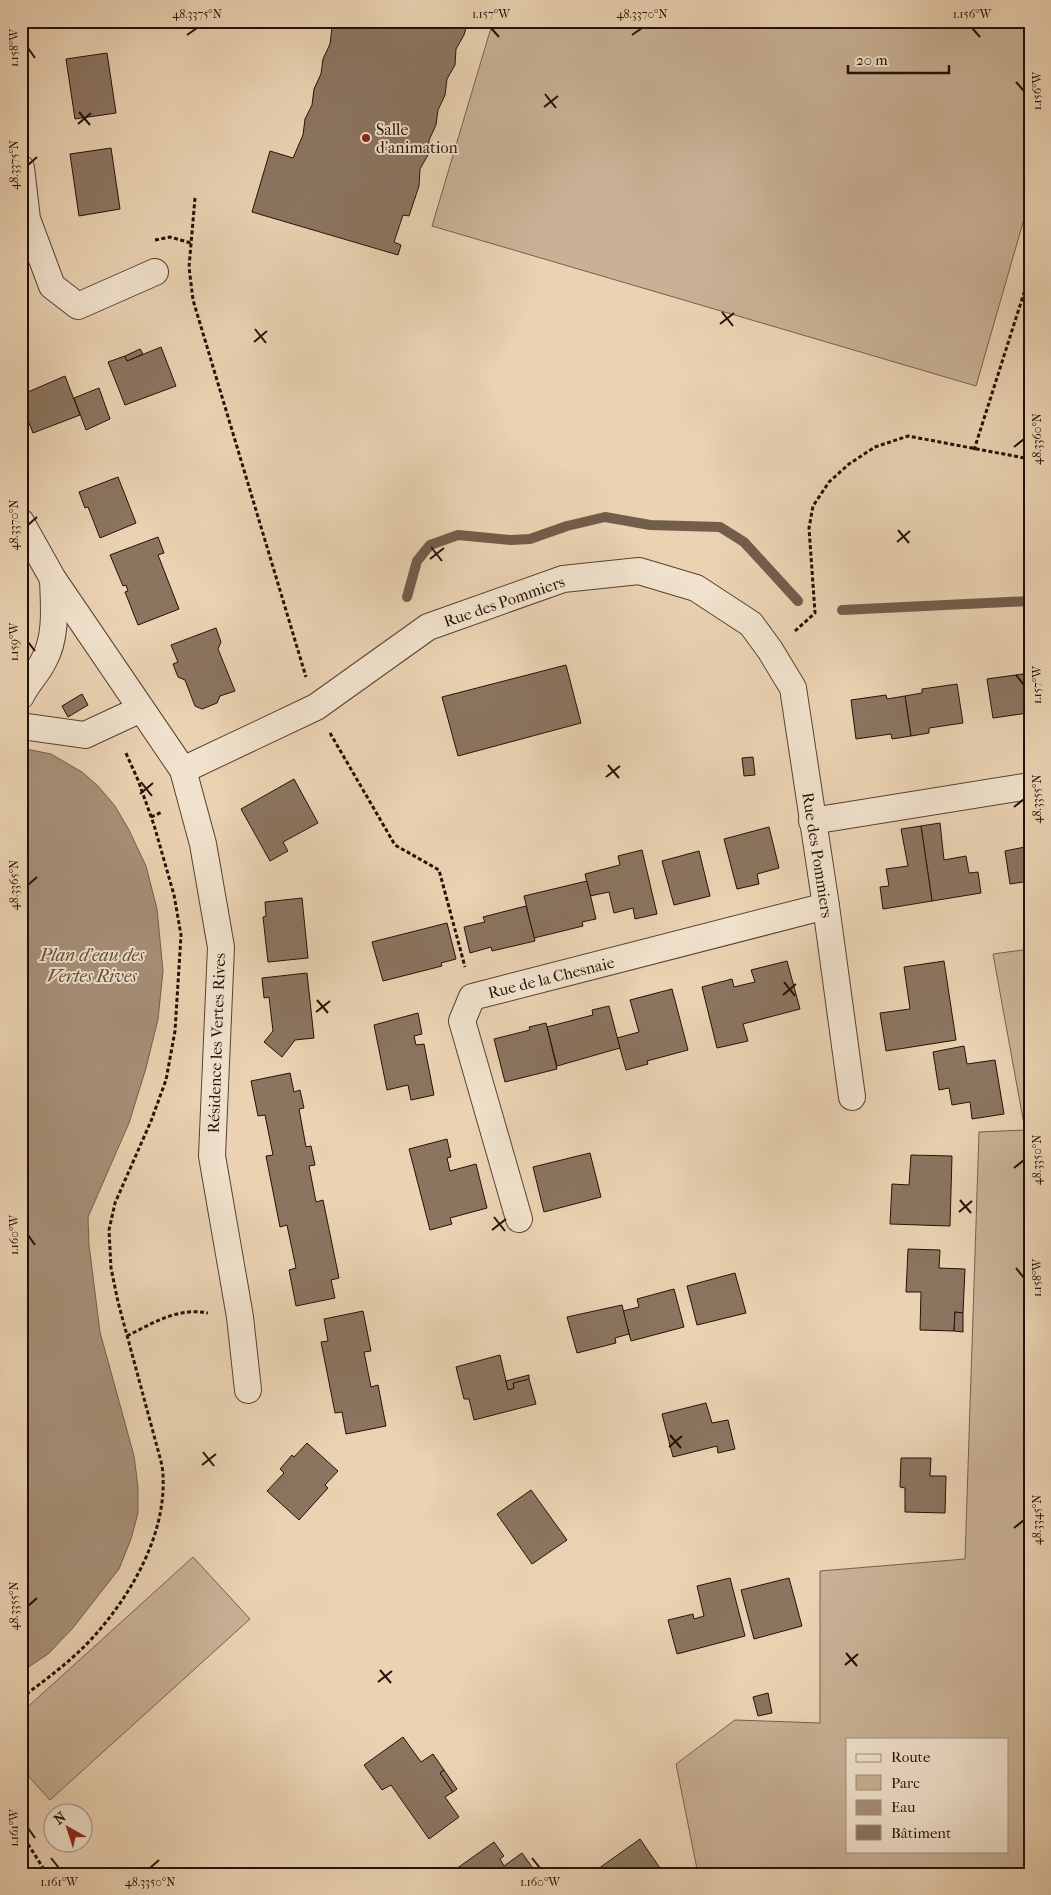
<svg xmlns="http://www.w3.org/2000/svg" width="1051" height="1895" viewBox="0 0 1051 1895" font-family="'IM FELL French Canon',serif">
<rect width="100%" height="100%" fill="#ead2b2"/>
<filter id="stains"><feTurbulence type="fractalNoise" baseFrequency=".004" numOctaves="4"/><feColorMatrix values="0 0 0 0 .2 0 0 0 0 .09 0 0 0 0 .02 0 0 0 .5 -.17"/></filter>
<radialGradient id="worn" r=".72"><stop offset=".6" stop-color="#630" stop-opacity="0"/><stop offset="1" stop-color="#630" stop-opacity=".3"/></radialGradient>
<g fill="#c8b195" stroke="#76614e" fill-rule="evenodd">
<polygon points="493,21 1010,21 1030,27 1030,198 976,386 432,226"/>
<path d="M1030 949V1874H698L676 1764 735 1720 820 1723V1571L965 1559 979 1132 1025 1130 993 954ZM847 1739H1007V1851H847Z"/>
<polygon points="193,1557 250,1619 50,1800 21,1768 21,1713"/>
</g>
<polygon fill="#a79078" stroke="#735d4b" points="21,748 51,754 82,772 98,786 115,806 129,830 146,866 157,909 163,971 158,1019 146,1068 129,1123 88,1217 89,1245 100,1332 134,1456 138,1487 138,1513 131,1539 119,1569 72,1629 48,1654 21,1672"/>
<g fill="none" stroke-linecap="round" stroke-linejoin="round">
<g stroke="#735d4b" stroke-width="10">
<polyline points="407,597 417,561 430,545 458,535 511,540 530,539 567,526 605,517 650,525 720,527 744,542 798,601"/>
<polyline points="842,610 1030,601"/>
</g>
</g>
<g fill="#8b7560" stroke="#241107">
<polygon points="336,21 468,21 464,35 456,49 455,65 447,79 445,95 438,110 436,125 429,140 428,155 420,169 419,186 409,216 403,215 394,242 401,245 398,255 252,212 270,151 293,158 303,135 305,119 312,105 314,89 321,74 323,59 330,44 332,28"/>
<polygon points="107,53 116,113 75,119 66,59"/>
<polygon points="111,148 120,209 79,216 70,154"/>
<polygon points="21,322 28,339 21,341"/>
<polygon points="161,347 176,386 125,405 108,362 125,356 127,361"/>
<polygon points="140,349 143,354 127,361 125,356"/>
<polygon points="65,376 80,415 33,433 21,403 21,395"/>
<polygon points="99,388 110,419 86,430 74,398"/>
<polygon points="118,477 136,523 100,538 88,507 85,508 79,492"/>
<polygon points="158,537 164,553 158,555 179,609 138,625 125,592 128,591 126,585 123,586 110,555"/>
<polygon points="216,628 221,642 218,649 235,691 220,696 217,703 202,709 195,706 185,680 178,677 173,664 178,662 171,645"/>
<polygon points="566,665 581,723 458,756 442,697"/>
<polygon points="1023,674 1024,678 1030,677 1030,717 1028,713 993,718 987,679"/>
<polygon points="957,684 963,723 929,728 929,733 911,736 905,696 922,693 922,689"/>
<polygon points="82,694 88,705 68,717 62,706"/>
<polygon points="886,695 887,699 905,696 911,736 892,739 891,734 856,739 851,700"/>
<polygon points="753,757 755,775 744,776 742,758"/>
<polygon points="294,779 318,823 283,842 288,851 270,861 241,809"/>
<polygon points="940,823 944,860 966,856 969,873 978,872 981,893 932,901 921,826"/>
<polygon points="921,826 932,901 883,909 880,887 889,886 886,869 908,866 901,829"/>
<polygon points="769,827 779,868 757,874 759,884 737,889 724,839"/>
<polygon points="1030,846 1030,881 1010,884 1005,851"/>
<polygon points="642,850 657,914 635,919 633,908 614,913 609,892 590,896 585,874 620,865 618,856"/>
<polygon points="699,851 710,896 674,905 662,861"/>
<polygon points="587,881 596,919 582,922 583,926 534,938 524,896"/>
<polygon points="302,898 308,958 268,962 263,917 266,916 265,902"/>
<polygon points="526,906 535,941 492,951 491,947 470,953 464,927 485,922 483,917"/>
<polygon points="447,923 456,959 441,963 442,966 383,981 372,942"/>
<polygon points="787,961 800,1009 743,1024 748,1041 717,1048 702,987 732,979 734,987 755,982 751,970"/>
<polygon points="944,961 956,1040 886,1051 880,1013 910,1009 904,967"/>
<polygon points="307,973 314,1038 295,1040 282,1057 264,1042 273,1031 269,997 264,998 262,978"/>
<polygon points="672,989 688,1050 647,1061 648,1064 626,1070 617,1038 639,1032 630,1000"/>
<polygon points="609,1006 620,1048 557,1066 547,1027 593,1015 592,1010"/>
<polygon points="418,1013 422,1034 414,1036 416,1045 424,1044 434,1095 411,1100 408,1085 387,1090 374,1025"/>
<polygon points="546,1023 557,1069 505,1082 494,1039 530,1030 529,1027"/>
<polygon points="964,1046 967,1064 995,1060 1004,1114 972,1119 970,1102 952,1105 949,1088 939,1090 933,1052"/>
<polygon points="290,1073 294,1092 300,1090 304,1108 299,1109 306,1147 311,1146 315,1165 309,1166 316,1202 323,1200 339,1278 331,1280 335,1298 296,1306 289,1270 296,1268 287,1225 280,1227 266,1156 273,1155 265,1115 258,1116 251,1081"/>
<polygon points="447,1139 451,1157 447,1158 450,1171 476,1164 487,1208 450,1218 452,1224 430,1230 409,1149"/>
<polygon points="590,1153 601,1197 544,1212 533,1167"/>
<polygon points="911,1155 952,1156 950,1226 890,1224 892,1184 909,1185"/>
<polygon points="908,1249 940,1250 939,1268 965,1269 963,1313 955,1312 954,1331 920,1330 921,1292 906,1292"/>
<polygon points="735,1273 746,1313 697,1325 687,1286"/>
<polygon points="674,1289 684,1327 631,1341 623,1311 639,1307 637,1299"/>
<polygon points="622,1305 629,1334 615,1338 616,1343 577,1353 567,1317"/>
<polygon points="363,1311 371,1351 364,1352 371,1387 378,1385 386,1426 346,1434 342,1412 335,1413 328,1377 321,1342 328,1341 324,1319"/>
<polygon points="955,1312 963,1313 963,1332 954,1331"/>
<polygon points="500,1355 508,1390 514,1388 513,1383 529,1379 536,1404 474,1420 469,1399 464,1399 456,1367"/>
<polygon points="529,1375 529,1379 513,1383 514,1388 508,1390 506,1381"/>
<polygon points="706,1403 712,1423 728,1420 735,1449 718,1453 717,1446 673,1457 662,1414"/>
<polygon points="307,1443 338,1471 325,1485 328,1488 299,1520 267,1491 284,1473 280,1469 292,1455 294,1457"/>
<polygon points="901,1458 931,1458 930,1476 946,1476 945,1513 905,1512 905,1488 900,1487"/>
<polygon points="531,1490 567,1540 532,1564 497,1514"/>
<polygon points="730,1578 745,1636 677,1654 668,1620 693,1614 694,1619 704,1616 697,1586"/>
<polygon points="789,1578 802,1626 754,1639 741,1590"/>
<polygon points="768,1693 772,1713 758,1716 753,1697"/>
<polygon points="403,1737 421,1762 433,1754 444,1770 440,1773 453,1792 445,1797 459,1817 429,1839 391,1785 382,1790 364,1765"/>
<polygon points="444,1770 457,1789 453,1792 440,1773"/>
<polygon points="640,1839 662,1871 659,1874 596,1874 595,1871"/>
<polygon points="494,1842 504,1856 500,1859 504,1866 522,1853 537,1874 449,1874"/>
</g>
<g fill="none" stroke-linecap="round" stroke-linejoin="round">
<g stroke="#564132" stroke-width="28">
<g id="street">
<polyline points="21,168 27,219 52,286 78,306 155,272"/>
<polyline points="21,522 53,579 183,770 203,844 221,947 212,1156 240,1317 248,1390"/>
<path d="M21 696C27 683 38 673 44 660 57 637 54 605 53 580"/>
<polyline points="21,726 85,735 141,709"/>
<polyline points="183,770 316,707 428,627 563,579 639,571 696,588 751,624 770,650 793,688 826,906 852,1097"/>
<polyline points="812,821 1030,786"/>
<polyline points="519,1219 462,1021 472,997 826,906"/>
</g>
</g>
<g stroke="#241107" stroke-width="3" stroke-dasharray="4 2.5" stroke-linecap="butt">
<polyline points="195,198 189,267 193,300 306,677"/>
<polyline points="155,240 170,237 191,243"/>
<polyline points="974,450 1030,274"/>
<polyline points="795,631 815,613 809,528 813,506 829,482 849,464 875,447 908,436 1030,459"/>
<polyline points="330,733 395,845 439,870 465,967"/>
<polyline points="151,817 162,812"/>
<path d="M127 1336C153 1323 178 1307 208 1313"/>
<path d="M21 1698C48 1678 74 1659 96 1634 133 1592 166 1533 163 1476 163 1469 161 1461 159 1454L118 1302 111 1268 109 1230 115 1203 151 1121 166 1080 175 1031 181 935 174 895 154 825 138 780 125 751"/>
<polyline points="21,1833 47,1874"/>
</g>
<use href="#street" stroke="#f1e2cd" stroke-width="26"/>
</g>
<path fill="none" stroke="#241107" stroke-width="2" d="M491 28 499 37M972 28 980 37M187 35 197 28M632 35 642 28M28 48 35 58M1016 82 1024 91M545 94 556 108M544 107 558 96M79 112 90 125M78 124 91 113M28 165 37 157M722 312 733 326M720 324 734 313M255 329 266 343M254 342 267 331M1014 447 1024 439M28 525 37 517M898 530 909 543M897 542 910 531M431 547 442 561M430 559 444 548M28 642 35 651M1016 675 1024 685M608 765 619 778M606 777 620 766M141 782 152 796M140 794 153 783M1014 807 1024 799M28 885 37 877M784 982 795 996M783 995 796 984M317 1000 328 1013M316 1012 330 1001M1014 1168 1024 1160M960 1200 971 1213M959 1212 972 1201M494 1217 505 1231M492 1230 506 1219M28 1235 35 1245M1016 1268 1024 1278M670 1435 681 1448M669 1447 682 1436M203 1452 214 1466M202 1465 216 1454M1014 1528 1024 1520M28 1606 37 1598M846 1653 857 1666M845 1665 858 1654M380 1670 391 1683M378 1682 392 1671M28 1828 35 1838M51 1858 59 1868M532 1858 540 1868M150 1868 159 1860"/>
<circle fill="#8f2418" stroke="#f1e2cd" stroke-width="2" cx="366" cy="138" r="5"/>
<g text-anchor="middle" stroke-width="4" stroke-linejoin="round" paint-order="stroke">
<g font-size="16" fill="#241107" stroke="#f1e2cd" text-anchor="start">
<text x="376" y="135">Salle<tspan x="376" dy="18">d'animation</tspan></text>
</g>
<g font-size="16" fill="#241107" stroke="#f1e2cd">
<text transform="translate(504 601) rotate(-19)" y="6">Rue des Pommiers</text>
<text transform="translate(818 855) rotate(81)" y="6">Rue des Pommiers</text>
<text transform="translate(551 977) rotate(-14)" y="6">Rue de la Chesnaie</text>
<text transform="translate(216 1043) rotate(-88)" y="6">Résidence les Vertes Rives</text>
</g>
<g font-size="18" font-style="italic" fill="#5f4a3a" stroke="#f1e2cd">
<text x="92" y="961">Plan d'eau des<tspan x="92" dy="21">Vertes Rives</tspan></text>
</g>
</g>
<rect width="1051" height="1895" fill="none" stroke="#ead2b2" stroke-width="55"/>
<rect x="846" y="1738" width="162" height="115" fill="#f1e2cd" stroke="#9f8e7e"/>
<rect x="856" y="1754" width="25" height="8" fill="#f1e2cd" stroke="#9f8e7e"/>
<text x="891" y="1762" font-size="15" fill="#241107">Route</text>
<rect x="856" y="1775" width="25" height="15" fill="#c8b195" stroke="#9f8e7e"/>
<text x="891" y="1788" font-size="15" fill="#241107">Parc</text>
<rect x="856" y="1800" width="25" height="15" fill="#a79078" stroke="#9f8e7e"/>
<text x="891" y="1812" font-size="15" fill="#241107">Eau</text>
<rect x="856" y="1825" width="25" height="15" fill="#8b7560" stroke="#9f8e7e"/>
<text x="891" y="1838" font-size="15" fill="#241107">Bâtiment</text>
<g transform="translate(68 1828) rotate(321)"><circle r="24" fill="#f1e2cd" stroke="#9f8e7e"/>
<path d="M0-4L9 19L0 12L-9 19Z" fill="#8f2418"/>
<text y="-8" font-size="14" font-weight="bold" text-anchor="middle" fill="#241107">N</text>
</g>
<path d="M848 65v8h101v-8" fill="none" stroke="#241107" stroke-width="2.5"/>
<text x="856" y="65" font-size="15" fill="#241107" stroke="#f1e2cd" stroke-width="4" paint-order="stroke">20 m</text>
<rect x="28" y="28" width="996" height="1840" fill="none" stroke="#241107" stroke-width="2"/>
<g font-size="12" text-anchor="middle" fill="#241107">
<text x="197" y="18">48.3375°N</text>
<text x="491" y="18">1.157°W</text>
<text x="642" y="18">48.3370°N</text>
<text x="972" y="18">1.156°W</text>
<text transform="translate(14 48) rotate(-90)" y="4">1.158°W</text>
<text transform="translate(1037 91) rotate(-90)" y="4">1.156°W</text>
<text transform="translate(14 165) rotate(-90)" y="4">48.3375°N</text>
<text transform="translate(1037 439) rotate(-90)" y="4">48.3360°N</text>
<text transform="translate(14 525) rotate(-90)" y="4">48.3370°N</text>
<text transform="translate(14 642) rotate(-90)" y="4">1.159°W</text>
<text transform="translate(1037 685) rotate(-90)" y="4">1.157°W</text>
<text transform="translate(1037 799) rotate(-90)" y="4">48.3355°N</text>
<text transform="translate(14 885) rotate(-90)" y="4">48.3365°N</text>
<text transform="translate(1037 1160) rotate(-90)" y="4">48.3350°N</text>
<text transform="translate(14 1235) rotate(-90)" y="4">1.160°W</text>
<text transform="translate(1037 1278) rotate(-90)" y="4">1.158°W</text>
<text transform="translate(1037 1520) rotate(-90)" y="4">48.3345°N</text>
<text transform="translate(14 1606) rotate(-90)" y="4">48.3355°N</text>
<text transform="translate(14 1828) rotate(-90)" y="4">1.161°W</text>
<text x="59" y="1886">1.161°W</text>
<text x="150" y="1886">48.3350°N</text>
<text x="540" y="1886">1.160°W</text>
</g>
<rect width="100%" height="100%" filter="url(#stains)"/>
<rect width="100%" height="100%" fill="url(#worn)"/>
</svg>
